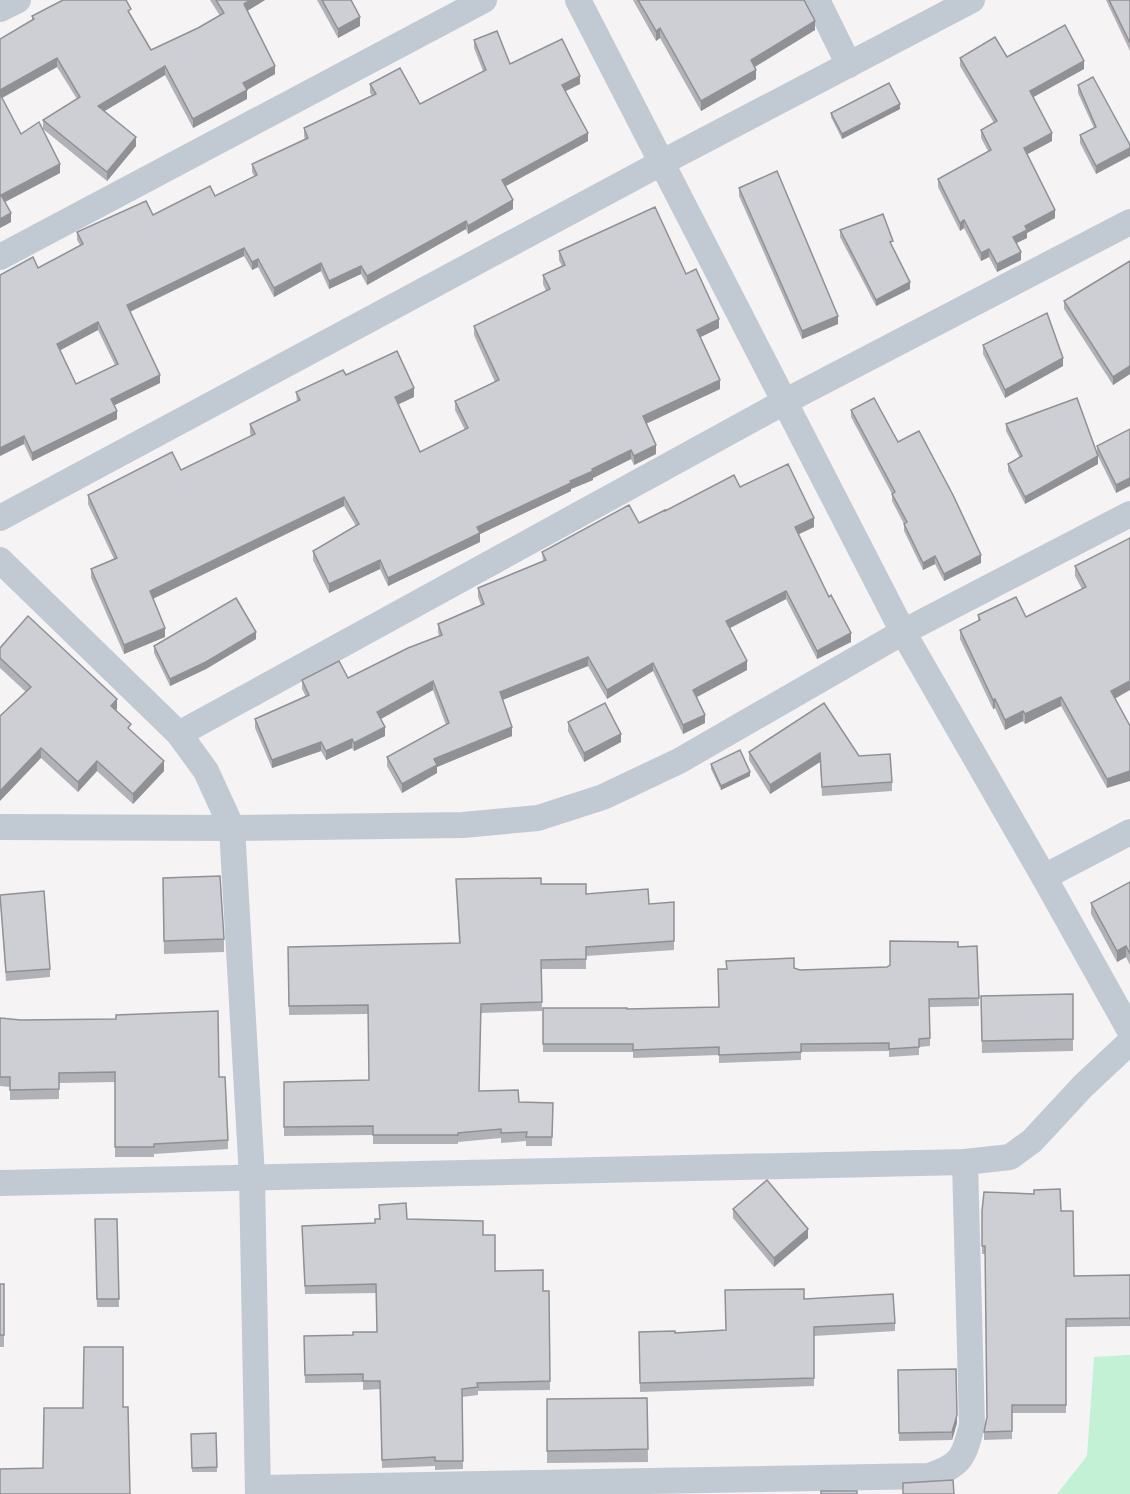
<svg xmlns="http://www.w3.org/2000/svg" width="1130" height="1494" viewBox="0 0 1130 1494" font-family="Raleway,sans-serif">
<rect width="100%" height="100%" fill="#f5f3f3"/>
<polygon fill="#c3f1d5" points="1130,1355 1130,1494 1057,1494 1087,1456 1094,1357"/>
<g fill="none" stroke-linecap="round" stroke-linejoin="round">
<g stroke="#c1cad2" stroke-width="26">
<polyline points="578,0 903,632 1044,877 1130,1031"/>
<polyline points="817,0 849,65"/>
<polyline points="0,9 18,0"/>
<polyline points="0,257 484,0"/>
<polyline points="0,518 661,163 972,0"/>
<polyline points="0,560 179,734 206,771 232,828 252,1177 258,1494"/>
<polyline points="179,734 784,402 1130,222"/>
<polyline points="0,827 232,828 463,825 538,818 603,797 679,761 903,632 1130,514"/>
<polyline points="1044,877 1130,832"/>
<polyline points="0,1183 965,1162 1010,1157 1032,1141 1083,1086 1130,1042"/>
<path d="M258 1488 929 1476C962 1465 964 1457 972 1425L965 1162"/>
</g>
</g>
<g fill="#b0b2b7" fill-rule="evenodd">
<polygon points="210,0 265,0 247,11 275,74 247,90 247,99 193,128 165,75 104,111 136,146 107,181 43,129 43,120 77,99 57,67 2,98 21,134 60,173 5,202 11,222 0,228 0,39 32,20 32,16 131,17 151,50 198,28 220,16"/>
<polygon points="317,0 351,0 360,26 338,38"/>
<polygon points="633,0 804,0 815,30 755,67 756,79 701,111 660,38 656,41"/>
<polygon points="1106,0 1130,0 1130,51"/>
<path d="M474 40 510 64 580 84 565 91 588 141 506 186 513 209 468 234 466 229 367 285 361 274 329 289 321 271 274 297 258 267 252 270 244 256 130 312 160 383 114 405 117 419 32 461 24 444 0 456V275L38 268 80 245 77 240V232L153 215 215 196 254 176 252 172V164L305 139 304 136V128L372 95 370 93V84L420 104 483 71 474 48ZM98 330 115 365 76 384 60 350Z"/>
<polygon points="1007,57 1084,69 1033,97 1052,141 1027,154 1055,218 1027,233 1027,238 1016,243 1021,260 997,272 989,257 981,261 964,228 960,231 938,187 938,179 988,151 981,138 981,130 994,123 960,66 960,58"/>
<polygon points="1078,85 1130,145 1096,174 1080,143 1080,135 1094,128 1078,93"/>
<polygon points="900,109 842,139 831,117 831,113"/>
<polygon points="739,188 838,324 802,339 739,196"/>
<polygon points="840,230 893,248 910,289 876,306 840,237"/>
<polygon points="559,251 686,274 719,328 700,337 720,389 646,424 656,454 634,465 631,459 593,478 593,480 571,489 571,491 480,534 480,542 388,586 380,569 329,593 313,560 313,551 356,526 344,506 153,599 165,637 124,654 91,578 91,569 114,559 88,504 88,495 181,470 251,436 250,433 250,424 297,402 296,392 346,375 414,397 398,404 420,452 465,430 455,410 455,401 495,382 474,335 474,326 546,291 543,284 543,275 562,266 559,260"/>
<polygon points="1130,261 1130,374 1113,385 1064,309 1064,301"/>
<polygon points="983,345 1063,366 1005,398 983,354"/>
<polygon points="851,410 898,442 981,563 944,581 935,564 923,570 904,531 904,524 892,501 892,494 851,417"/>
<polygon points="1006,424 1097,453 1097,446 1130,429 1116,493 1098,456 1098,464 1025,504 1008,471 1008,464 1020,458 1006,431"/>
<polygon points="740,487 814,527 798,534 851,642 817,659 786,599 730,628 747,670 697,697 705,723 683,734 653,671 607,699 588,666 502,700 512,736 437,767 437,773 402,793 387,766 387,757 446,725 433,690 381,719 385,736 354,751 352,748 326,760 321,751 272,768 255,728 255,719 306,697 302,689 302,680 348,678 439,636 438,632 438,624 481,605 478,597 478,588 543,561 542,552 639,523 665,511"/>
<polygon points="1130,538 1115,698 1107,788 1061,706 1025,724 1023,721 1005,730 995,708 993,709 960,639 960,630 978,621 978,615 1026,617 1082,589 1075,576 1075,566"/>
<polygon points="256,639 206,669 170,686 154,653 154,646"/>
<polygon points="0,648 117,709 116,710 131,731 164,771 133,804 97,771 78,792 41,758 26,692 0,668"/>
<polygon points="568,722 621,742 584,762 568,731"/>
<polygon points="749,752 859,756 892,782 892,791 822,796 820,762 770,794 749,760"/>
<polygon points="711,764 750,776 721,790 711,769"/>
<polygon points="163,878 224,939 224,952 164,954"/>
<polygon points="456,879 541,884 586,894 649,904 674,902 674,950 586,956 586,969 541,969 542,1011 481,1013 479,1091 519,1102 553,1103 552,1146 526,1146 526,1141 501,1143 501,1138 458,1142 458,1144 373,1144 373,1135 284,1136 284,1082 369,1080 368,1014 289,1015 288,947 459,943"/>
<polygon points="1130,882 1130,965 1126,957 1117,962 1091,914 1091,903"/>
<polygon points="0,895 50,969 50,977 6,981"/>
<polygon points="977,946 979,1006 930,1007 930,1046 919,1047 919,1055 889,1057 889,1051 801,1052 801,1060 719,1063 719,1055 633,1058 633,1052 543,1052 543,1008 627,1009 719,1007 794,968 800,970 887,967 958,947"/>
<polygon points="1073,994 1073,1051 982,1053 981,996"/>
<polygon points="0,1018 219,1077 228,1140 228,1149 154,1154 154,1157 115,1157 115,1082 59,1083 59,1099 10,1100 10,1087 0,1086"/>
<polygon points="733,1209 808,1238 774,1267 733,1218"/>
<polygon points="1061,1211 1074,1276 1130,1275 1130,1326 1066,1327 1066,1413 1012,1413 1012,1439 984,1440 984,1432 987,1417 985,1254 982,1254 982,1219"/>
<polygon points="95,1219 117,1219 119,1307 97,1307"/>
<polygon points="407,1219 483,1235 495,1271 543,1291 549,1291 550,1390 478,1391 478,1395 462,1397 463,1469 435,1470 435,1466 382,1468 380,1389 363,1390 363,1382 305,1383 304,1336 353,1335 377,1332 376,1293 305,1294 302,1226 375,1223"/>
<rect x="0" y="1284" width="4" height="63"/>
<polygon points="804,1299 895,1323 895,1331 814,1336 814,1386 640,1392 639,1332 675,1333 726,1330"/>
<polygon points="898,1370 957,1423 952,1440 899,1441"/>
<polygon points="647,1398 648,1462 547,1463 547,1399"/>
<polygon points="216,1433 217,1472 192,1472 191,1434"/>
</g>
<g fill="#909195">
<polygon points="250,0 265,0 244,13 244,4"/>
<polygon points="360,17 360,26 338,38 338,29"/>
<polygon points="815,21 815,30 751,69 751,60"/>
<polygon points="660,28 660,38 656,41 656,31"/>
<polygon points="57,58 57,67 0,99 0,90"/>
<polygon points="1084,61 1084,69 1030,99 1030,91"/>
<polygon points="165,66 165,75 98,115 98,106"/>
<polygon points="275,66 275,74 243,92 243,83"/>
<polygon points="756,70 756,79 701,111 701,101"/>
<polygon points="580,76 580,84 562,93 562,85"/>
<polygon points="247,90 247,99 193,128 193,119"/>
<polygon points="900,104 900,109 842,139 842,134"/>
<polygon points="588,133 588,141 502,188 502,180"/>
<polygon points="1052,133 1052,141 1024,156 1024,148"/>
<polygon points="136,137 136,146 107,181 107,172"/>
<polygon points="1130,148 1130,156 1096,174 1096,166"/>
<polygon points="60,164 60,173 1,204 1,195"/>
<polygon points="513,200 513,209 468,234 468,226"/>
<polygon points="1055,210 1055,218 1027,233 1027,238 1013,245 1013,237 1025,226"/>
<polygon points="11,213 11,222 0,228 0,219"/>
<polygon points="964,220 964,228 960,231 960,223"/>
<polygon points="466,221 466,229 367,285 367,276"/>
<polygon points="244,248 244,256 127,313 127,305"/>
<polygon points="989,249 989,257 981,261 981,253"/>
<polygon points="1021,252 1021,260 997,272 997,264"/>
<polygon points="258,259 258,267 252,270 252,262"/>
<polygon points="321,263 321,271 274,297 274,288"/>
<polygon points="361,266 361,274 329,289 329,281"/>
<polygon points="910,282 910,289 876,306 876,300"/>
<polygon points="838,316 838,324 802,339 802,331"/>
<polygon points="719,319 719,328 697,339 697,330"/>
<polygon points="98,322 98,330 57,352 57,344"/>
<polygon points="1063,358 1063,366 1005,398 1005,390"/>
<polygon points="1130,366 1130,374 1113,385 1113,377"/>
<polygon points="160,375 160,383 111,407 111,399"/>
<polygon points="720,380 720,389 643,425 643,416"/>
<polygon points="414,388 414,397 395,406 395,397"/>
<polygon points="117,411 117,419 32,461 32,453"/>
<polygon points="24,436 24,444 0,456 0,448"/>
<polygon points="656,445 656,454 634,465 634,456"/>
<polygon points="631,450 631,459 593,478 593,480 571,489 571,491 480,534 480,542 388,586 388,578 477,527"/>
<polygon points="1098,456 1098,464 1025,504 1025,497"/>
<polygon points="1130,478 1130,486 1116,493 1116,485"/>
<polygon points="344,497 344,506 150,600 150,591"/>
<polygon points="814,518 814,527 795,536 795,527"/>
<polygon points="981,555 981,563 944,581 944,574"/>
<polygon points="935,556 935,564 923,570 923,563"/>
<polygon points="380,560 380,569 329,593 329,584"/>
<polygon points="786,591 786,599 726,630 726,621"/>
<polygon points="165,628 165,637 124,654 124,645"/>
<polygon points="256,632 256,639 206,669 170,686 170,679"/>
<polygon points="851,633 851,642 817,659 817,651"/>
<polygon points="588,657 588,666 500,701 500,692"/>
<polygon points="747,661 747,670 693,699 693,690"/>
<polygon points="653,663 653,671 607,699 607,690"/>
<polygon points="433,681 433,690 377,721 377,712"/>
<polygon points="1130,681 1130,690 1111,701 1111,691"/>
<polygon points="1061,697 1061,706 1025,724 1025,714"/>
<polygon points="117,699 117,709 111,715 111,706"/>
<polygon points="995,699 995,708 993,709 993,700"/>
<polygon points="1023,711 1023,721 1005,730 1005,720"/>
<polygon points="705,715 705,723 683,734 683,725"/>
<polygon points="385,727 385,736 354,751 354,743"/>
<polygon points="512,727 512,736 437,767 437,773 402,793 402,784 434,759"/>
<polygon points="621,734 621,742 584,762 584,753"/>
<polygon points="352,739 352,748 326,760 326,751"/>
<polygon points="321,742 321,751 272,768 272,760"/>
<polygon points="41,748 41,758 0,801 0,791"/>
<polygon points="820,753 820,762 770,794 770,785"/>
<polygon points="97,761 97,771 78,792 78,782"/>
<polygon points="164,761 164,771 133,804 133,794"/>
<polygon points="1130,771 1130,781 1107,788 1107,779"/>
<polygon points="750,772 750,776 721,790 721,786"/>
<polygon points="1126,946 1126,957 1117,962 1117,951"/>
<polygon points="808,1229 808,1238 774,1267 774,1258"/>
<polygon points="957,1415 957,1423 952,1440 952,1432"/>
</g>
<g fill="#cdcfd5" stroke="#909195" stroke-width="1.5" fill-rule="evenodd">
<polygon points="63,0 126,0 131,9 128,11 151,50 198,28 224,13 216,0 250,0 244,4 275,66 243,83 247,90 193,119 165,66 98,106 136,137 107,172 43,120 80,97 57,58 0,90 0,39 34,19 32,16"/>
<polygon points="322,0 351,0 360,17 338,29"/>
<polygon points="638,0 804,0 815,21 751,60 756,70 701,101 660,28 656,31"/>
<polygon points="1109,0 1130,0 1130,43"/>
<polygon points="1065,25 1084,61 1030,91 1052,133 1024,148 1055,210 1025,226 1027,230 1013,237 1021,252 997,264 989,249 981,253 964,220 960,223 938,179 991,150 981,130 997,121 960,58 995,37 1007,57"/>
<path d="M497 31 510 64 562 39 580 76 562 85 588 133 502 180 513 200 468 226 466 221 367 276 361 266 329 281 321 263 274 288 258 259 252 262 244 248 127 305 160 375 111 399 117 411 32 453 24 436 0 448V275L33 257 38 268 83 244 77 232 146 201 153 215 210 186 215 196 257 175 252 164 308 138 304 128 376 94 370 84 400 68 420 104 486 70 474 40ZM98 322 118 364 76 384 57 344Z"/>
<polygon points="1093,77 1130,145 1130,148 1096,166 1080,135 1096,127 1078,85"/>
<polygon points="889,83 900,104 842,134 831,113"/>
<polygon points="0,94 21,134 39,122 60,164 1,195 11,213 0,219"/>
<polygon points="777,171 838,316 802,331 739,188"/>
<polygon points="655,207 686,274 696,269 719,319 697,330 720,380 643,416 656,445 634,456 631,450 592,469 593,471 570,481 571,483 477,527 480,533 388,578 380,560 329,584 313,551 359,524 344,497 150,591 165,628 124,645 91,569 117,558 88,495 172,452 181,470 255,434 250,424 300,400 296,392 343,370 346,375 397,351 414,388 395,397 420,452 468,428 455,401 499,380 474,326 550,289 543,275 565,265 559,251"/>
<polygon points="883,214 893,241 890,242 910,282 876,300 840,230"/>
<polygon points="1130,261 1130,366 1113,377 1064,301"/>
<polygon points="1047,313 1063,358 1005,390 983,345"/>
<polygon points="874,398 898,442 919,431 953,495 981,555 944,574 935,556 923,563 904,524 907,522 892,494 895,492 851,410"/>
<polygon points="1077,398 1098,456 1025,497 1008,464 1022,456 1006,424"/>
<polygon points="1130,429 1130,478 1116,485 1097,446"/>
<polygon points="788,464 814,518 795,527 829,597 831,595 851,633 817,651 786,591 726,621 747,661 693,690 705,715 683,725 653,663 607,690 588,657 500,692 512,727 434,759 437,765 402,784 387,757 449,723 433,681 377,712 385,727 354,743 352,739 326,751 321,742 272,760 255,719 309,695 302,680 339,661 348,678 408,648 442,635 438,624 484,604 478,588 546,560 542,552 629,505 639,523 665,510 665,511 734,475 740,487"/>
<polygon points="1130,538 1130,681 1111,691 1130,726 1130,771 1107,779 1061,697 1025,714 1023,711 1005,720 995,699 993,700 960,630 980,620 978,615 1016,597 1026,617 1086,587 1075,566"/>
<polygon points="236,598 256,632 206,662 170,679 154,646"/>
<polygon points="28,616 117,699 111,706 131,724 128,728 164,761 133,794 97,761 78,782 41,748 0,791 0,716 31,687 0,658 0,648"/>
<polygon points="605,703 621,734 584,753 568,722"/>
<polygon points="824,703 859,756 890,754 892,782 822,787 820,753 770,785 749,752"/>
<polygon points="740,750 750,772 721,786 711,764"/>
<polygon points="220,876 224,939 164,941 163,878"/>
<polygon points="541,878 541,884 586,884 586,894 648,889 649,904 674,902 674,941 586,947 586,959 541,960 542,1002 481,1004 479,1091 518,1090 519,1102 553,1103 552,1137 526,1137 527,1132 501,1133 501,1129 458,1133 458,1135 373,1135 373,1126 284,1127 284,1082 369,1080 368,1005 289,1006 288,947 460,943 456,879"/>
<polygon points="1130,882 1130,954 1126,946 1117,951 1091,903"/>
<polygon points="44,891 50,969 6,972 0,895"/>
<polygon points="890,941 958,942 958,947 977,946 979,998 929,999 930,1038 919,1039 919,1047 889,1049 889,1043 801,1044 801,1052 719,1055 719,1047 633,1050 633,1044 543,1044 543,1008 627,1008 627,1009 719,1007 718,969 727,969 726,961 794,958 794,968 800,970 887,967 890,965"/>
<polygon points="1073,994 1073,1039 982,1041 981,996"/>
<polygon points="218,1011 219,1077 225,1077 228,1140 154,1144 154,1147 115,1147 115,1072 59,1073 59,1089 10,1090 10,1077 0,1077 0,1018 21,1020 116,1019 116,1015"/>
<polygon points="767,1180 808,1229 774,1258 733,1209"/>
<polygon points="1060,1189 1061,1211 1073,1211 1074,1276 1130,1275 1130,1318 1066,1319 1066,1405 1012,1405 1012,1431 984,1432 987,1417 985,1246 982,1246 982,1211 984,1192 1034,1194 1034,1190"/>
<polygon points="406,1203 407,1219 483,1221 483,1235 495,1235 495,1271 543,1270 543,1291 549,1291 550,1381 477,1383 478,1387 462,1389 463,1461 435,1461 435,1457 382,1460 380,1381 363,1381 363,1374 305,1375 304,1336 353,1335 353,1332 377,1332 376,1284 305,1286 302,1226 375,1223 375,1219 380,1219 379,1205"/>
<polygon points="95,1219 117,1219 119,1299 97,1299"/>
<rect x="0" y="1284" width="4" height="51"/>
<polygon points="804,1289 804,1299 893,1294 895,1323 814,1327 814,1378 640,1383 639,1332 675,1331 675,1333 726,1330 725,1290"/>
<polygon points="84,1347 123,1347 123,1407 128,1407 130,1494 0,1494 0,1469 43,1468 44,1408 83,1408"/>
<polygon points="956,1369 957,1415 952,1432 899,1433 898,1370"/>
<polygon points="647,1398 648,1449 547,1451 547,1399"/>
<polygon points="216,1433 217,1467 192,1468 191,1434"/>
<polygon points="953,1480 954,1494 903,1494 903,1483"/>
<rect x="821" y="1491" width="36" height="3"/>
</g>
</svg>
